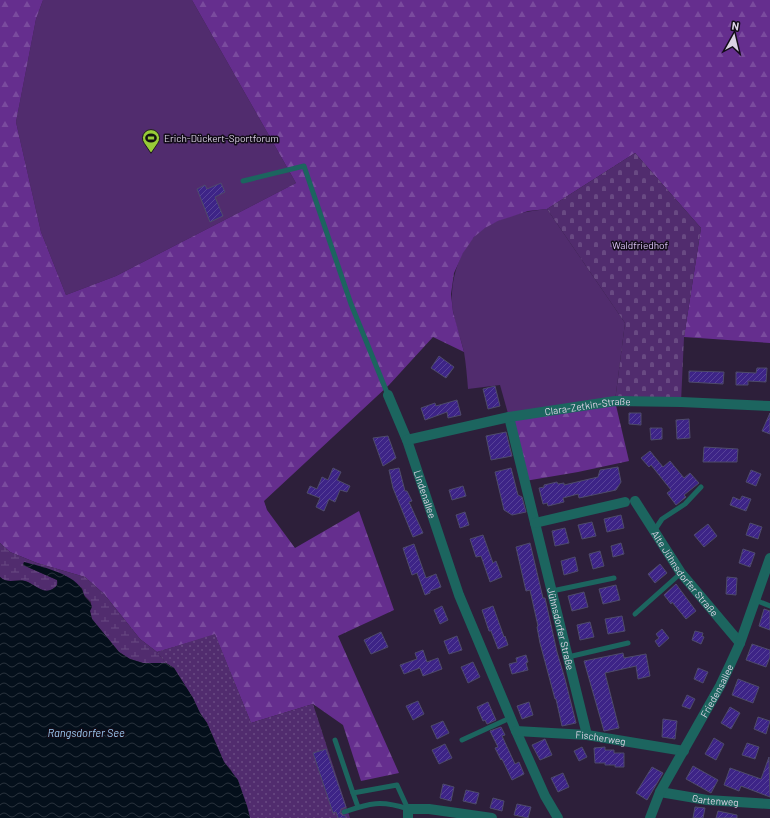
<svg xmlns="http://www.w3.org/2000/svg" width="770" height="818" viewBox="0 0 770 818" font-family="Barlow,sans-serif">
<defs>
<pattern id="forest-firs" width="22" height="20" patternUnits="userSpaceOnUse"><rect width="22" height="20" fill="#652e8e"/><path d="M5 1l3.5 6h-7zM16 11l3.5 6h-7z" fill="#7a4b9e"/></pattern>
<pattern id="wetland-marsh" width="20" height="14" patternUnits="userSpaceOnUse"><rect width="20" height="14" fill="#512c6e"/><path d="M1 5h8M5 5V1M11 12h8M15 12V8" fill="none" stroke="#694a83"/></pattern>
<pattern id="cemetery-stones" width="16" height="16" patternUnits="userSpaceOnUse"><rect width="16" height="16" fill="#512c6e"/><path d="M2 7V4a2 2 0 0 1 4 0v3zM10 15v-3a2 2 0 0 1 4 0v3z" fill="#694a83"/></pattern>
<pattern id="park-dots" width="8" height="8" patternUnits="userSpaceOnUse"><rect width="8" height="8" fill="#512c6e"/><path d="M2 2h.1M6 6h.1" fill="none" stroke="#694a83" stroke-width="1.8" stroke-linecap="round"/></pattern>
<pattern id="water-waves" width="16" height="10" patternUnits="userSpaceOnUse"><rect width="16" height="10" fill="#040f1b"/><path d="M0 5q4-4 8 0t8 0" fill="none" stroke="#28313c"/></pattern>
<pattern id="building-hatch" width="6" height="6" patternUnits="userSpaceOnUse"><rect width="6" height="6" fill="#3d2487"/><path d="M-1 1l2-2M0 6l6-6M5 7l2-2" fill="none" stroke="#584398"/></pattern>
</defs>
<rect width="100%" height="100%" fill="#2d1f3a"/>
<g fill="#512c6e">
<polygon points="43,0 192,0 296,183 116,276 66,295 41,232 16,122 36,19"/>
<path d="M547 209 625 323 615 401 509 417 500 385 468 389C467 377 466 364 464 352 461 338 455 325 453 311 448 282 460 243 486 227 504 216 526 211 547 209Z"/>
</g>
<g fill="url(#forest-firs)">
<polygon points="0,0 43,0 36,19 16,122 41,232 66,295 116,276 296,183 192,0 770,0 770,343 684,337 701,228 635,153 547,209 528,211 498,221 485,228 474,237 463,253 454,273 451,294 453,312 464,352 433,337 389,385 264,501 267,510 295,548 359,511 394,610 338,636 399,773 361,781 343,725 313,704 251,723 215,635 157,652 140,639 104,594 85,577 37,563 10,552 0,543"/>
<polygon points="615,401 629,461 578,472 525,481 509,417"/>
</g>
<path fill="url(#wetland-marsh)" d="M0 543 10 552 37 563 85 577 104 594 140 639 157 652 166 663H143L130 659 119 652 92 619 90 611 91 602 84 595 82 588 24 562 23 565 57 580C58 584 57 586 54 588 44 596 35 584 25 581 16 579 7 584 0 577Z"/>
<polygon fill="url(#cemetery-stones)" points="635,153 701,228 684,337 681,402 615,401 625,323 547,209"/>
<polygon fill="url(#park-dots)" points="215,634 251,723 313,704 350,818 250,818 247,806 231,770 224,762 207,723 200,713 193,698 174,668 166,663 157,652"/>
<path fill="url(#water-waves)" d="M24 562C40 566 71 573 81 588 83 590 83 594 85 597 88 601 91 602 92 607L90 611 92 619 119 652 130 659 143 663H166L174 668 193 698 200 713 207 723 224 762 238 780 247 806 250 818H0V577C7 584 16 579 25 581 35 584 44 596 54 588 57 586 58 584 57 580L23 565Z"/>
<g fill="url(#building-hatch)" stroke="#4e4b6b">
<polygon points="221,183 225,192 215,197 223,216 210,222 197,189 205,185 207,189"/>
<polygon points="439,356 454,367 446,378 431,368"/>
<polygon points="757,368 767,368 766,382 748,381 748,385 736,385 736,372 756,373"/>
<polygon points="689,371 724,372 723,384 689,382"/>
<polygon points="495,386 500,406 488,409 483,389"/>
<polygon points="457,400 461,415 448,418 447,412 425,420 421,408 435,403 436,406"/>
<polygon points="629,413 641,413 641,425 629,424"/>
<polygon points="770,413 770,434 762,431"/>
<polygon points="689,419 690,438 677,439 676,420"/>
<polygon points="650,428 662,428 662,439 651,440"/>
<polygon points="506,432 512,456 491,460 486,436"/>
<polygon points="388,436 396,458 383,466 373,438"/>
<polygon points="704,447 738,449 737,462 703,462"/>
<polygon points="650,451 663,467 670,461 684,478 690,473 699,483 684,495 686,497 676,505 667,493 671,490 651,465 649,467 641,458"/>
<polygon points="618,467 621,482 616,490 579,498 578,494 563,498 564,502 548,506 547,503 543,504 539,488 544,487 544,485 557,482 558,484 564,483 564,485 598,477 600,470"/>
<polygon points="333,468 341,472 337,480 350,486 347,492 340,490 335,502 329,499 324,511 316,507 320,498 307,493 310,486 317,489 322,477 328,480"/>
<polygon points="399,468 405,491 407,491 412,501 409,502 423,533 413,537 393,488 389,470"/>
<polygon points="511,468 518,495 522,497 526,512 512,515 504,510 495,472"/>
<polygon points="751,470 761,474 756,486 746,482"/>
<polygon points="463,486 466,496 452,500 449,490"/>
<polygon points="742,496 751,499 746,511 730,505 733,497 740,500"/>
<polygon points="465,512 469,525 460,528 456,515"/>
<polygon points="621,515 624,528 607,532 604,519"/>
<polygon points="592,522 596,536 582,539 578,525"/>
<polygon points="750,523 762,527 758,539 746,535"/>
<polygon points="708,524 717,536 704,547 694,535"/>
<polygon points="565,528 569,543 555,546 552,531"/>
<polygon points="483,535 493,563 496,561 502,577 490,582 481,556 476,557 470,539"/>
<polygon points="530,543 543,598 545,598 557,652 565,679 576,723 562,726 556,699 555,699 540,643 537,627 538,626 530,590 526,591 516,547"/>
<polygon points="621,543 624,554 613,557 611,546"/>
<polygon points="414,544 426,578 436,574 441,587 430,591 430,593 425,595 417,573 412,575 403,548"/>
<polygon points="743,549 755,553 750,567 739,563"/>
<polygon points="600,551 604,566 593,569 589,554"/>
<polygon points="575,557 578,571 564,575 561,561"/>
<polygon points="660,564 667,573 655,583 648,574"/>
<polygon points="727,577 737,578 736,595 726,594"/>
<polygon points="676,584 696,611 686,619 672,602 671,604 664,595"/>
<polygon points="616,585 620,600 603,604 599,589"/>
<polygon points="584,592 588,607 572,611 568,596"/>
<polygon points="442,606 448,620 440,624 434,610"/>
<polygon points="493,606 504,637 505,636 508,645 498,649 491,631 489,631 482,610"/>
<polygon points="764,609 770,611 770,630 759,626"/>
<polygon points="622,616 625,631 608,634 605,619"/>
<polygon points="590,622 594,637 580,640 577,625"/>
<polygon points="662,629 669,638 659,647 655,641 659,638 656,634"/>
<polygon points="695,631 703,633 702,636 704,637 701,644 692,640"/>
<polygon points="381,632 388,647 371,654 364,640"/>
<polygon points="457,636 462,650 449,654 444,641"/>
<polygon points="752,644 770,650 770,657 766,667 746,660"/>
<polygon points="423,650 427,662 438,658 442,669 423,676 420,668 404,674 400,665 417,659 415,653"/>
<polygon points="623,653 624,658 646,654 650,676 638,679 636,666 605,673 619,728 604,731 584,661"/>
<polygon points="526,655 528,662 526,663 528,670 512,674 509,664 517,662 516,658"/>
<polygon points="473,662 480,677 468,683 461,667"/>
<polygon points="698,668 708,672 703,683 694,679"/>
<polygon points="738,679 759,687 753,703 732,695"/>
<polygon points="687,695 695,699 690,709 682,706"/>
<polygon points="418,701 424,714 413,720 406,706"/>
<polygon points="488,702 496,720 487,724 485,720 483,721 477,707"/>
<polygon points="529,702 533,715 522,719 517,706"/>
<polygon points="730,707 740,713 731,729 721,723"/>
<polygon points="758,717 770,721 766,734 754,729"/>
<polygon points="663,719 677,721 675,739 662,737"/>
<polygon points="443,721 449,733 437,739 431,726"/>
<polygon points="501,727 505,735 502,736 515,764 519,762 524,774 512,780 502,759 501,760 495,748 498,747 490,731"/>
<polygon points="714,738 724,744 716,760 705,754"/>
<polygon points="545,739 552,755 540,760 532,745"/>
<polygon points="747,743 759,747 755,759 742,755"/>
<polygon points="445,744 452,758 439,764 432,750"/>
<polygon points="582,747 587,757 579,761 574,751"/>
<polygon points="605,747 605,750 614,750 614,753 624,753 624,767 615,767 615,765 605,765 605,763 595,763 594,748"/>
<polygon points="326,749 346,807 341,809 340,813 342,815 346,816 346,818 338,818 336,812 333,813 313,753"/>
<polygon points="769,757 770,797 741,786 739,791 724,785 730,768 761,779"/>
<polygon points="693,766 718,780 711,793 686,779"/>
<polygon points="652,767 663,773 647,800 636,793"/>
<polygon points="563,773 569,787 558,792 551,778"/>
<polygon points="443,784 454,787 451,801 440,798"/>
<polygon points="466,790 479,793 476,804 463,801"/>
<polygon points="493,798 504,801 502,811 490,808"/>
<polygon points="517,804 531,807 528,818 514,815"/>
<polygon points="695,807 705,808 703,818 693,818"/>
<polygon points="718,811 737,815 737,818 716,818"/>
</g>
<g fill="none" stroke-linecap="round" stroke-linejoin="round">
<g stroke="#1c655f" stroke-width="5">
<polyline points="243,181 304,166 351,304 388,395"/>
<polyline points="654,531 662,519 685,504 701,487"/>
<polyline points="552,591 614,578"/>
<polyline points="755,600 770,606"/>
<polyline points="635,614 681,573"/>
<polyline points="568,657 628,643"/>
<polyline points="335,740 353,793 397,785 408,809"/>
<polyline points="462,740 510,718"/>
<polyline points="353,793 358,807"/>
<path d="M344 812C370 803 381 800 408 809"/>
</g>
<g stroke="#1c655f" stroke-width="10">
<path id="s1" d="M388 395 407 440 459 595 516 731 545 796 558 818"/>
<path id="s2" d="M509 417 587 735"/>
<path id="s3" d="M407 440 509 417 615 401 681 402 770 406"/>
<path id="s4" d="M635 501 681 573 740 643"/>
<polyline points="535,523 625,502"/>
<path id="s5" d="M516 731 587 735 684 751"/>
<path id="s6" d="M660 792 707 800 770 804"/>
<polyline points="408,818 408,809 429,809 492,818"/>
<path id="s7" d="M650 818 660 792 720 686 730 665 740 643 770 558"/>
</g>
</g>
<defs>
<g id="stadium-pin" transform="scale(0.9)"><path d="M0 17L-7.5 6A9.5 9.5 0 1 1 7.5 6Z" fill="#97cc38" stroke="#120c18"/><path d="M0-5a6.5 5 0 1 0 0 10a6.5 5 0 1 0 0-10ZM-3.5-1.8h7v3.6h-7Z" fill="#111"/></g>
</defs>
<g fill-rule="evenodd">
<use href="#stadium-pin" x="151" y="138"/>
</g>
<g text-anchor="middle" stroke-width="3" stroke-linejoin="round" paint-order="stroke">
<g font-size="10" fill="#dbd2e4" stroke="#120c18" text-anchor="start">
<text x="164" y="142">Erich-Dückert-Sportforum</text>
</g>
<g font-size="10" fill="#dcc3f6" stroke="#120c18">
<text x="640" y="249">Waldfriedhof</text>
</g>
<g font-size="10" fill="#dbd2e4" stroke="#120c18">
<text dy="4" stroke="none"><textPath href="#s3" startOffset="184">Clara-Zetkin-Straße</textPath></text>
<text dy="4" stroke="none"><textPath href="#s1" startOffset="106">Lindenallee</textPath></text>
<text dy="4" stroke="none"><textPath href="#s4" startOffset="88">Alte Jühnsdorfer Straße</textPath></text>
<text dy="4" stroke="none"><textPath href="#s2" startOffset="218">Jühnsdorfer Straße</textPath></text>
<text dy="4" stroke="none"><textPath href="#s7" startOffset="144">Friedensallee</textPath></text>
<text dy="4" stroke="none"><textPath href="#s5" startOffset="85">Fischerweg</textPath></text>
<text dy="4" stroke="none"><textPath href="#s6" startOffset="56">Gartenweg</textPath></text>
</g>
<g font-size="11" font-style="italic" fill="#9ecaf3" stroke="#120c18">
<text x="86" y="737">Rangsdorfer See</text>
</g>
</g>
<g transform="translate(734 36) rotate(8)" stroke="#120c18" stroke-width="3" paint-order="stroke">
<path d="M0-3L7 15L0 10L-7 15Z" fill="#dbd2e4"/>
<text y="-6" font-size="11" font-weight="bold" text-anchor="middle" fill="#dbd2e4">N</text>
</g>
</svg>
